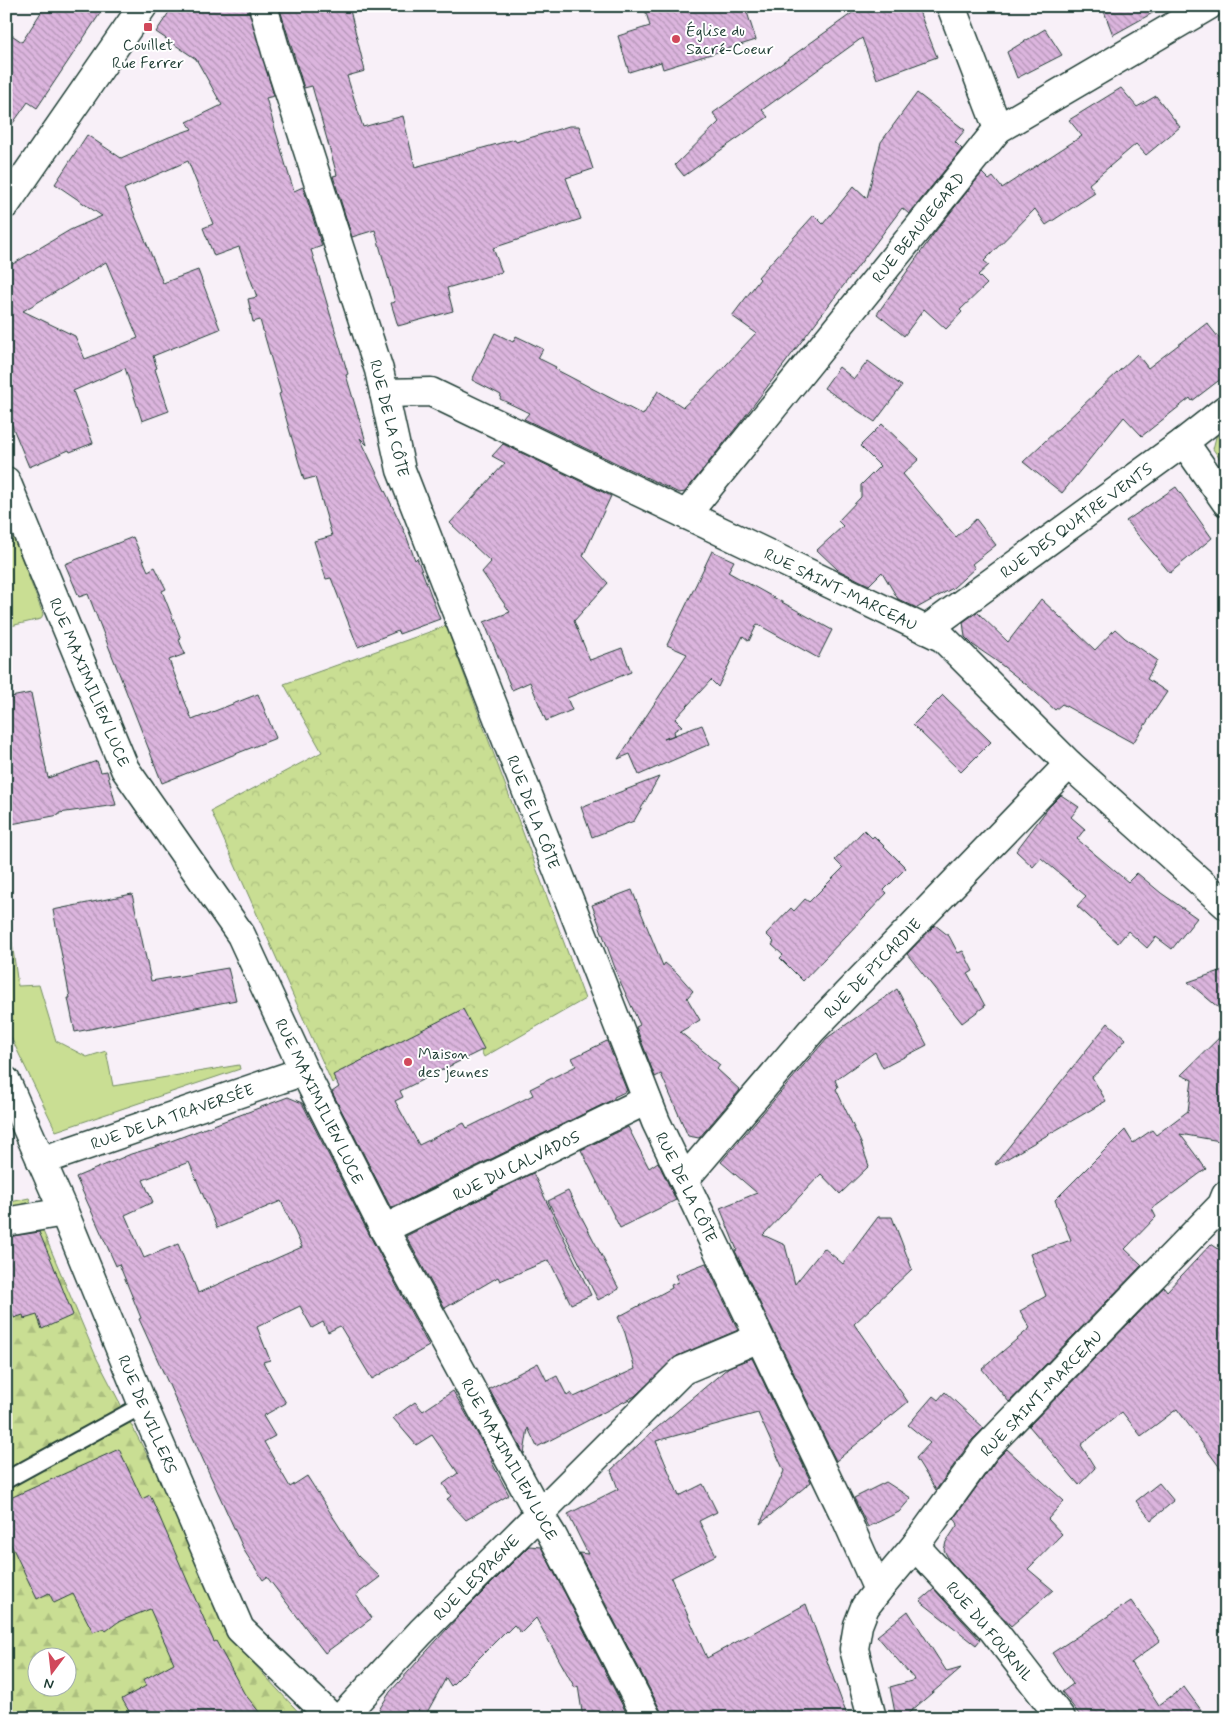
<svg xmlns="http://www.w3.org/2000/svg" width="1232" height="1724" viewBox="0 0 1232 1724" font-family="Mynerve,sans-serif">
<defs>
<pattern id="forest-firs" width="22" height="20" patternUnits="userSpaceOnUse" patternTransform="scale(1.25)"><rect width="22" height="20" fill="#c9de93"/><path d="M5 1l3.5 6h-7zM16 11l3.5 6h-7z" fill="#acbf7f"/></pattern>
<pattern id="park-crowns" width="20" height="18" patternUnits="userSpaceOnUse" patternTransform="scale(1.25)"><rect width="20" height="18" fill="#c9de93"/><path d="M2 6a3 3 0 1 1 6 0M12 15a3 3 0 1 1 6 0" fill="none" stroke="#acbf7f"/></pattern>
<pattern id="building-back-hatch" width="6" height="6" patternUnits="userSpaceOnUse" patternTransform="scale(1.25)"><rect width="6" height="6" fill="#dcb5de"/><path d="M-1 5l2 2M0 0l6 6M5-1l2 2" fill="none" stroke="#b294b5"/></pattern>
</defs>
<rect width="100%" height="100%" fill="#f8f0f8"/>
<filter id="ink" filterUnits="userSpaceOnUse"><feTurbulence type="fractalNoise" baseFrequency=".02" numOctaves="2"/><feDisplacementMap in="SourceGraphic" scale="10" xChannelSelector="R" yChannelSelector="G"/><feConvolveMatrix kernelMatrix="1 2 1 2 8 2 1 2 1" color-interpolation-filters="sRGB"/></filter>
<g filter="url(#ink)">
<g fill="#c9de93" stroke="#748e64">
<polygon points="1226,430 1226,468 1213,449 1216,437"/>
<polygon points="6,518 43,614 41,619 6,627"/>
<polygon points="6,937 12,942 18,986 39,985 56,1041 87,1057 106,1051 113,1086 239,1065 240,1069 56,1131 6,1027"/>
</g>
<path fill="url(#forest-firs)" stroke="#748e64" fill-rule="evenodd" d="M29 1198 97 1359 158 1476 229 1637 304 1718H6V1203ZM38 1656H68V1686H38Z"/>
<polygon fill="url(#park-crowns)" stroke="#748e64" points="446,626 585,999 484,1057 463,1016 332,1083 211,811 322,752 284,684"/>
<g fill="url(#building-back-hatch)" stroke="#1f3d34" fill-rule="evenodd">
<polygon points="45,6 105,6 37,108 28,102 6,133 6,31 22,42"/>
<path d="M173 6H248L274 96 266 98 286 166 294 191 303 187 322 246 311 250 312 253 348 374 346 375 367 445 360 438 406 535 415 560 417 558 440 619 399 634 398 631 358 647 331 578 326 579 314 541 332 536 315 477 304 480 279 394 281 393 260 320 253 322 248 299 257 297 239 247 214 256 203 228 213 224 188 161 124 189 163 283 198 270 220 329 153 356 157 368 155 369 169 411 142 421 125 368 73 391 93 443 70 452 69 450 29 467 6 411V268L70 230 102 216 55 184 87 135 121 158 169 137 192 129 187 122 222 105 196 59 156 32ZM106 262 138 338 85 359 75 336 23 311Z"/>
<polygon points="279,6 349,6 365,71 347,76 363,127 403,116 415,167 515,139 516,142 569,126 579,126 593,169 566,178 581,219 493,248 502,272 447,288 453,311 398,326 391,303 395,302 375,230 352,237 333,176 337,175 312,86 304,88"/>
<polygon points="644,6 745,6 756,40 663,69 661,62 629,72 618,36 650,26"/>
<polygon points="862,6 917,6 937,57 877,79 862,38 762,110 768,117 684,176 675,165 719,122 713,113"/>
<polygon points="1102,6 1165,6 1113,35"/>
<polygon points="1045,29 1062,55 1017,78 1007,52"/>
<polygon points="1121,88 1137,107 1156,96 1180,127 1146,155 1136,144 1089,184 1095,193 1046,225 1035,209 984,261 989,265 978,275 987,284 960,310 962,312 946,329 924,309 904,336 877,314 935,232 982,173 989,180 993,177 1002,188 1082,136 1069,120"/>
<polygon points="917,93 965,130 955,142 962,149 909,214 902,208 743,419 685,492 679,493 524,419 529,413 500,399 501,395 472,380 495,333 513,342 516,336 543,349 538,358 556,367 555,369 643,415 658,391 683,407 712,380 756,333 732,316 760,279 758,277 814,215 823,224 854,186 867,198 881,142"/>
<polygon points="1207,323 1226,347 1226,375 1192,401 1190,398 1142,436 1124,417 1062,493 1023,462 1137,354 1148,368"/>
<polygon points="868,361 902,386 875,422 824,388 839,367 854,379"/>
<polygon points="882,424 919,459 903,474 956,537 976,519 996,545 972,564 975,568 953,588 917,608 898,599 882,572 869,585 838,570 817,550 843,526 838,521 861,497 861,485 880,466 860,446"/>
<polygon points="503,444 611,496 583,556 608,583 574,621 590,660 622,648 631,672 567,698 572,710 546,721 530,682 512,690 484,622 510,612 482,572 491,562 450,523 505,463 492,456"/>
<polygon points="1176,487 1212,538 1170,573 1126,521"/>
<polygon points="133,537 148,571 155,567 166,589 162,591 181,639 179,640 185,654 169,660 192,720 258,694 276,738 162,783 88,594 79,597 65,564"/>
<polygon points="712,551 734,561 728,572 832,630 818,658 757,624 749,641 743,636 718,687 711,680 675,719 682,726 674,731 675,735 664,739 702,725 710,744 639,775 630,754 618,759 687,654 667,645"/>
<polygon points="1041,599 1095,650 1115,629 1125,638 1157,660 1147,679 1167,692 1133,743 1062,704 1055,710 1027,685 995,660 973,645 965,637 963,622 977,612 1008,642"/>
<polygon points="31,693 48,778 97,761 101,772 107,771 116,805 59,813 59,815 6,825 6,698"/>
<polygon points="943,695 991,742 961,772 913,725"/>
<polygon points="659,777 634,821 592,837 581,807"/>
<polygon points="1061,795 1079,807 1071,817 1085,829 1077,839 1128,882 1137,873 1161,893 1197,918 1172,949 1156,937 1147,948 1128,931 1118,943 1077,906 1086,896 1041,858 1033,867 1016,851 1049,807"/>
<polygon points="864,830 872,838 874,836 906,868 884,890 887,893 803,981 780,958 783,955 772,945 774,942 766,934 791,908 794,911 805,899 809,902 843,868 835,860"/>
<polygon points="632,890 663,966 665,963 677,973 693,991 687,998 700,1020 680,1032 720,1065 717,1069 740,1090 699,1138 688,1136 661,1074 655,1077 636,1027 640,1025 619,979 592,905"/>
<polygon points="132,894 151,981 228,968 236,1000 75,1032 68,998 70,998 53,910"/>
<polygon points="935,925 949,936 958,953 963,951 973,971 968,974 985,1006 962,1023 907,954"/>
<polygon points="1226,969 1226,1014 1188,982"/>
<polygon points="897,989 927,1045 883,1068 875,1052 835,1080 838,1087 836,1089 861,1143 869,1166 840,1194 821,1174 763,1235 785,1245 795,1284 824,1248 843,1264 878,1217 892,1217 912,1269 854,1324 908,1402 836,1461 735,1251 737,1250 720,1208 757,1193 721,1162 827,1038"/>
<polygon points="463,1009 484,1049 400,1091 403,1097 395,1101 419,1145 464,1123 467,1128 533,1095 530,1089 576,1066 572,1058 607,1041 627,1091 614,1097 614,1099 391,1208 332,1092 339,1087 333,1075"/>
<polygon points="1108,1023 1126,1039 1100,1070 1092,1077 1106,1101 996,1165 995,1164"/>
<polygon points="1226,1031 1226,1117 1220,1141 1180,1134 1206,1169 1152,1209 1156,1217 1125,1249 1142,1265 1009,1402 982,1369 1030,1328 1020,1311 1046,1296 1030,1254 1071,1240 1055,1200 1125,1130 1133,1143 1152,1130 1156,1135 1188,1111 1192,1080 1181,1075"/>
<path d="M288 1097 302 1103 370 1236 429 1346 372 1379 340 1326 328 1332 323 1322 312 1328 300 1306 257 1327 270 1360 263 1362 286 1403 263 1416 275 1436 264 1442 290 1487 307 1476 358 1556 380 1577 356 1595 372 1618 325 1653 267 1577 263 1580 245 1552 139 1319 141 1318 119 1264 116 1266 76 1177 131 1154 155 1147ZM189 1162 217 1228 281 1201 302 1247 198 1293 178 1244 144 1258 125 1215 153 1202 143 1180Z"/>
<polygon points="628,1127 649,1168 658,1162 676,1200 620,1228 581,1150"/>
<polygon points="533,1173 591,1295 571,1304 549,1260 500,1281 498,1277 445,1308 406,1236"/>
<polygon points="568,1191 619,1289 598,1300 548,1201"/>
<polygon points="39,1232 52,1262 73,1315 42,1329 37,1315 24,1319 23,1315 14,1318 6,1292 6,1237"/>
<polygon points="1211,1244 1226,1254 1226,1476 1177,1409 1141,1436 1122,1412 1081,1445 1095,1468 1079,1485 1029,1426 1164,1287 1167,1291"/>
<polygon points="706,1263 738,1330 677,1356 635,1396 537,1447 528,1428 524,1454 489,1389 538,1363 547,1381 557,1376 567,1396 571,1393 574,1397 635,1369 625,1333 618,1317 672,1288 671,1285 678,1282 675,1275"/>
<polygon points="752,1358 811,1482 760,1524 784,1471 758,1413 656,1441 679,1496 703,1484 717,1512 699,1521 716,1555 671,1578 707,1658 806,1604 848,1718 662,1718 661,1711 579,1553 588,1554 568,1514 618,1489 611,1470 652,1432 729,1367"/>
<polygon points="453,1391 493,1461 491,1461 509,1495 466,1520 447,1499 451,1496 443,1484 458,1473 432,1435 416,1445 393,1418 415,1402 423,1411"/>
<polygon points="945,1392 984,1428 972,1440 936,1490 916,1458 930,1443 908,1425 933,1396 938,1400"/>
<polygon points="119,1449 142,1499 150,1495 214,1642 216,1641 244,1693 264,1718 133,1718 122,1699 146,1686 143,1680 174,1663 150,1609 118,1622 106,1631 104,1628 93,1632 73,1594 54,1603 49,1593 37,1599 6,1534 6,1500"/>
<polygon points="1007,1449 1064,1501 1048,1519 1062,1534 1028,1569 1053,1590 1011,1626 949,1560 944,1550 946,1542 958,1524 954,1518 997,1459"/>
<polygon points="886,1482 911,1498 899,1512 868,1527 854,1498"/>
<polygon points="1159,1483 1174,1501 1151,1520 1136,1501"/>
<polygon points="529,1546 541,1547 629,1718 583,1718 578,1686 575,1688 536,1618 521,1633 514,1625 507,1632 506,1631 451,1686 446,1678 424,1718 374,1718 390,1692 456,1619"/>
<polygon points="934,1589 980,1640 976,1645 920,1601"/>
<polygon points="1131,1601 1160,1641 1131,1663 1159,1705 1184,1687 1207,1718 1082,1718 1062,1692 1073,1684 1052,1653"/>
<polygon points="908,1611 947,1672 961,1668 903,1718 896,1718 890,1687 915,1680 877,1636"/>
</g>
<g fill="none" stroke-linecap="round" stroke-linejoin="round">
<g stroke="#1f3d34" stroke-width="20">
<polyline id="service" points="6,1480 143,1405"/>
</g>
<g stroke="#1f3d34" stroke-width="31">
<g id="minor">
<polyline points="263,6 277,55 379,370 401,470 656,1122 845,1516 878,1590"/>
<polyline points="951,6 998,129"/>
<polyline points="6,204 143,6"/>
<polyline points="384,393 431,392 943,638 1069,764 1226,905"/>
<polyline points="1184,442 1226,502"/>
<polyline points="6,481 125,769 241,935 304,1071 384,1229 539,1514 552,1535 647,1718"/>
<polyline points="686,515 998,129 1208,6"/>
<polyline points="926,630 1184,442 1226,409"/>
<polyline points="41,1161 304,1071"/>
<polyline points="684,1180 812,1030 1069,764"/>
<polyline points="6,1222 64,1212"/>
<polyline points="384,1229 647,1100"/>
<polyline points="915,1546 993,1630 1061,1718"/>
<polyline points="341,1718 421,1632 683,1370 759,1338"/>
<polyline points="872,1718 854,1649 858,1625 865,1607 878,1590 915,1546 985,1449 1222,1205 1226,1195"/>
</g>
</g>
<g stroke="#1f3d34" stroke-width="31">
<polyline id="tertiary" points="6,1081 64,1212 143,1405 240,1629 332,1718"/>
</g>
<use href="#service" stroke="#fff" stroke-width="16"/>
<use href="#minor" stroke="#fff" stroke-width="28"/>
<use href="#tertiary" stroke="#fff" stroke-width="28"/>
</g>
</g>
<g fill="#d1495b" stroke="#fff" stroke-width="2">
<rect x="143" y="22" width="10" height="10" rx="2.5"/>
<circle cx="676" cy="39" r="5"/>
<circle cx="408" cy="1062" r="5"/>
</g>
<g text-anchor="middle" stroke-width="4" stroke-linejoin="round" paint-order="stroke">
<g font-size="16" fill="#1f3d34" stroke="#fff" text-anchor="start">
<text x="686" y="36">Église du<tspan x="686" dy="18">Sacré-Coeur</tspan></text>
<text x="148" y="50" text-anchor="middle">Couillet<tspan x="148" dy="18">Rue Ferrer</tspan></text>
<text x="418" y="1059">Maison<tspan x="418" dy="18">des jeunes</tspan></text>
</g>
<g font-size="16" fill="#1f3d34" stroke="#fff">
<text transform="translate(918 227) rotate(-51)" y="6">RUE BEAUREGARD</text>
<text transform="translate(390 418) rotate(76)" y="6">RUE DE LA CÔTE</text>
<text transform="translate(1076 520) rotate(-36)" y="6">RUE DES QUATRE VENTS</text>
<text transform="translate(841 589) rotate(26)" y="6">RUE SAINT-MARCEAU</text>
<text transform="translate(90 682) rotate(67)" y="6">RUE MAXIMILIEN LUCE</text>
<text transform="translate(534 812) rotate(69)" y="6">RUE DE LA CÔTE</text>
<text transform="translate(872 968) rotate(-46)" y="6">RUE DE PICARDIE</text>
<text transform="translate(320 1101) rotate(64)" y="6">RUE MAXIMILIEN LUCE</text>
<text transform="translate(172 1116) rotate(-19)" y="6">RUE DE LA TRAVERSÉE</text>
<text transform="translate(516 1165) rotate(-26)" y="6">RUE DU CALVADOS</text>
<text transform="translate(687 1187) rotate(64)" y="6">RUE DE LA CÔTE</text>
<text transform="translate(1041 1393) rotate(-46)" y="6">RUE SAINT-MARCEAU</text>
<text transform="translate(148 1414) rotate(67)" y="6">RUE DE VILLERS</text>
<text transform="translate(510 1459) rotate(61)" y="6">RUE MAXIMILIEN LUCE</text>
<text transform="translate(476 1577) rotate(-45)" y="6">RUE LESPAGNE</text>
<text transform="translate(990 1631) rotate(50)" y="6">RUE DU FOURNIL</text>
</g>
</g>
<rect width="1232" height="1724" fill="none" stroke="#fff" stroke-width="25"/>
<rect x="12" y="12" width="1207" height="1699" fill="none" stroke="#1f3d34" stroke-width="2" filter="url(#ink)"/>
<g transform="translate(52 1672) rotate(195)"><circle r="24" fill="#ffffff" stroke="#a5b1ae"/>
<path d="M0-4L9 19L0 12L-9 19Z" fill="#d1495b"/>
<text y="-8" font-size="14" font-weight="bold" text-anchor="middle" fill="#1f3d34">N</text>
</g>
</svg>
